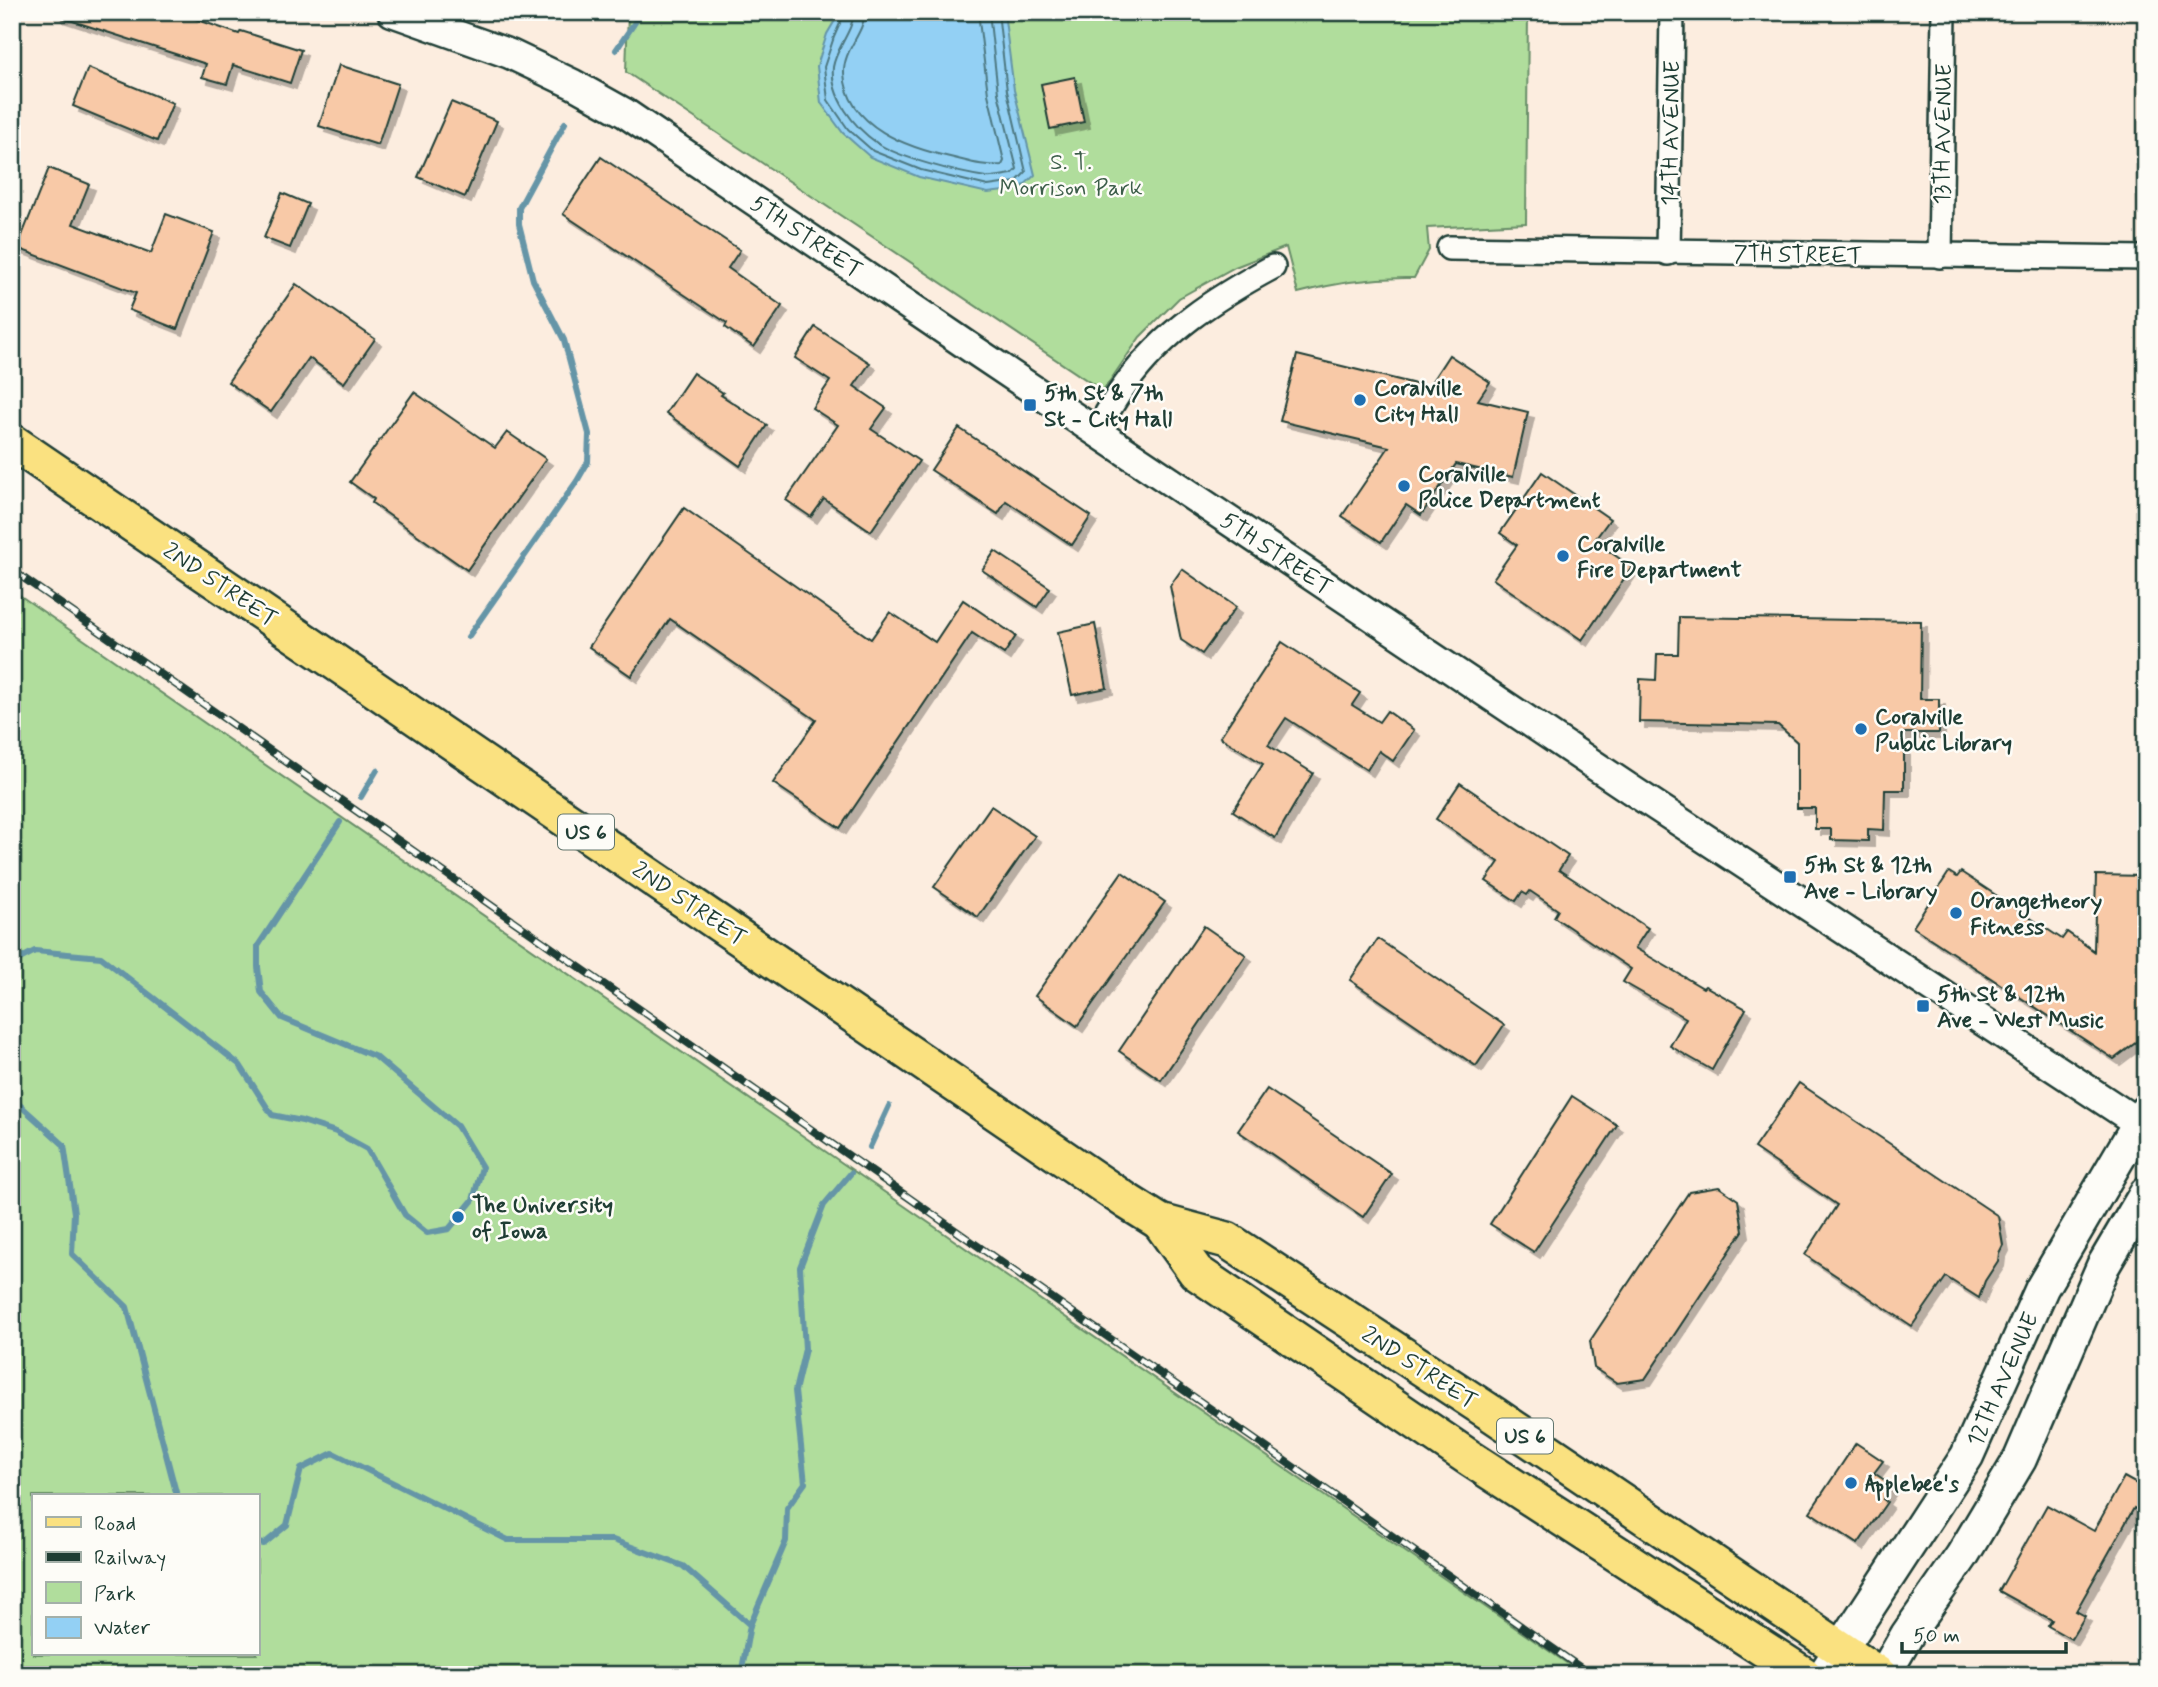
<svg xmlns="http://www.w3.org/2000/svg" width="2158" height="1687" viewBox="0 0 2158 1687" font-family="Mynerve,sans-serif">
<defs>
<filter id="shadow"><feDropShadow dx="6" dy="6" stdDeviation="0" flood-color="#0004"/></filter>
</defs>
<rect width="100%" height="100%" fill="#fceddf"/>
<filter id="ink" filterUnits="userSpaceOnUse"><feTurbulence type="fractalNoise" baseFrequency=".0143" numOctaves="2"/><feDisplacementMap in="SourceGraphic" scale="14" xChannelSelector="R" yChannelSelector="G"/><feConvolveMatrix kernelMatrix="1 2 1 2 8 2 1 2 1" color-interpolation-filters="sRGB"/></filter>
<g filter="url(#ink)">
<g fill="#b0dd9c" stroke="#688d68" stroke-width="2" fill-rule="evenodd">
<path d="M628 12H1528L1526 223 1427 228 1429 250 1414 278C1373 277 1337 282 1298 293L1286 247 1235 267 1179 298 1140 337 1103 391 626 72Z"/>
<path d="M12 590 1584 1675H12ZM33 1496H257V1654H33Z"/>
</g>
<polygon fill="#93d0f4" stroke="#6595a7" stroke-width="2" points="840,12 1004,12 1014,90 1035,175 1020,189 988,193 919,177 870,157 843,133 821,103 817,66 827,34"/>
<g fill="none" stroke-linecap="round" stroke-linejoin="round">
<g stroke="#4d7881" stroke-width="2">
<polyline points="845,12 834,37 824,67 828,100 848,129 873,151 921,170 988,186 1016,182 1026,172 1007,91 998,12"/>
<path d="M854 12C853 31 836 48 833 67 830 97 854 127 877 143 899 158 959 173 986 177 994 178 1004 175 1012 174L1017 169 998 93 989 12"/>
<path d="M865 12C864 34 843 50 844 73 847 128 909 148 954 158 970 162 985 167 1002 165L1004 161 988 94 978 12"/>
</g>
<g stroke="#6595a7" stroke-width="6">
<polyline points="616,50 642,12"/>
<polyline points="468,637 577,481 588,462 589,434 564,340 533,280 519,224 519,208 565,123"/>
<polyline points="361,797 377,770"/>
<polyline points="12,963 35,951 101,957 240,1065 272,1115 302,1121 336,1132 367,1149 405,1215 427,1233 449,1229 473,1200 482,1167 457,1126 376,1057 282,1018 261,992 258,967 258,946 340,822"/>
<polyline points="12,1098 64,1145 74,1213 72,1254 127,1307 177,1496"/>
<polyline points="870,1147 889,1106"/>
<polyline points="257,1543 264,1544 287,1525 301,1469 333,1453 508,1540 613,1540 683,1566 750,1625 741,1675"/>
<polyline points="750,1625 786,1541 787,1508 805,1483 795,1391 805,1349 800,1267 824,1205 851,1173"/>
</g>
</g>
<g fill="#f8c9a7" stroke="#1f3d34" stroke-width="2" filter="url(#shadow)">
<polygon points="57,12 175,12 239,34 241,31 301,50 290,83 233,65 227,84 202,77 206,64 57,16"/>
<polygon points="339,65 398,84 378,145 319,126"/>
<polygon points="88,68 173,103 157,141 73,106"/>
<polygon points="1075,77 1084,122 1050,129 1041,84"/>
<polygon points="451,102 497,121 465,197 418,177"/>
<polygon points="601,157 740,250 728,268 782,306 754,347 725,327 727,323 563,214"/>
<polygon points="49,168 89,184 73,224 151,253 166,214 214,232 177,329 129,310 136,293 17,248"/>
<polygon points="282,193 308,204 290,248 264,238"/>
<polygon points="296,284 375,339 344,383 309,358 271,412 228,382"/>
<polygon points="815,327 870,363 854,386 886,408 871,429 919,461 871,531 824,499 811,517 786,500 838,425 812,408 830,381 795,358"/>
<polygon points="1297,355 1428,387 1449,355 1490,382 1478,400 1528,412 1513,477 1456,464 1421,515 1406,505 1381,542 1342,516 1389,447 1280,421"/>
<polygon points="693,373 723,393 721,395 767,425 740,466 666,413"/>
<polygon points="414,392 495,448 507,432 546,459 467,570 372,503 374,499 350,482"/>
<polygon points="959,428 1091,516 1072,545 1006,501 998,514 931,470"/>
<polygon points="1542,472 1610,519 1594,541 1632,567 1582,640 1493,579 1517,545 1500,533"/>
<polygon points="684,508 871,639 890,612 935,642 963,600 1016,636 1004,654 972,633 840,828 773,783 816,720 670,619 631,676 589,647"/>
<polygon points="995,551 1050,588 1037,607 982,570"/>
<polygon points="1182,569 1236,607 1202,654 1181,640 1170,586"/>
<polygon points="1679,617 1921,621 1920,699 1939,699 1939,733 1904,733 1904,790 1885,790 1884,830 1868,829 1868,841 1831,840 1831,829 1815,829 1815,808 1797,808 1797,742 1778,725 1639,722 1640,679 1656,680 1657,654 1678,654"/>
<polygon points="1095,624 1107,688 1072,695 1058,632"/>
<polygon points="1282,642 1360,693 1352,705 1379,722 1387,711 1414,730 1393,761 1379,751 1367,770 1286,718 1268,745 1313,773 1275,838 1233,811 1263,764 1220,737"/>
<polygon points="1460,783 1568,856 1559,870 1648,928 1635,948 1703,988 1705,986 1746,1009 1712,1070 1670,1046 1686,1018 1623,982 1631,969 1554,917 1558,910 1530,891 1527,895 1522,892 1516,901 1486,881 1499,862 1436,819"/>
<polygon points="991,806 1035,836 978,917 934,887"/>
<polygon points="1122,872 1165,902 1077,1026 1035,996"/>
<polygon points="1949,872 1957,877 1961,872 2062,939 2067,932 2094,951 2096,875 2146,876 2146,1035 2114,1059 1913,927"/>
<polygon points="1204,926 1246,955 1161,1080 1119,1051"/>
<polygon points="1378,939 1504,1025 1476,1066 1350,980"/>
<polygon points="1799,1083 1998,1216 2003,1245 1999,1253 1998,1261 1985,1281 1979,1298 1946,1277 1912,1326 1805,1255 1837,1205 1754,1148"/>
<polygon points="1267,1089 1392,1174 1363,1217 1238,1131"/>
<polygon points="1572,1096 1617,1125 1534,1252 1490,1224"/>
<polygon points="1719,1187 1738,1200 1743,1231 1645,1379 1617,1383 1594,1368 1590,1341 1689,1192"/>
<polygon points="1856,1443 1883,1461 1874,1473 1892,1485 1883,1499 1887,1502 1858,1544 1810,1512"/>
<polygon points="2124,1477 2146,1489 2146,1494 2137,1510 2134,1508 2076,1611 2085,1616 2071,1639 2048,1626 2052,1620 1999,1591 2047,1505 2094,1531"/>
</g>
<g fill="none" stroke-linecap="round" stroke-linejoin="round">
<g stroke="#1f3d34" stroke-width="28">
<g id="minor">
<polyline points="1449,248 2146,258"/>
<polyline points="1668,253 1672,12"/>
<polyline points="1940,256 1944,12"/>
<path d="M1096 432C1105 416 1114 400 1125 385 1164 331 1215 298 1273 267"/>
</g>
</g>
<g stroke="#1f3d34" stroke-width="33">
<polyline id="tertiary" points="392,12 510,54 573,84 625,113 974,350 1633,791 2146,1128"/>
</g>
<g stroke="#1f3d34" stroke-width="37">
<g id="secondary">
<polyline points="1824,1675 1967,1456 2042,1288 2146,1111"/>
<polyline points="1884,1675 1907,1635 1962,1556 2020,1459 2103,1266 2146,1193"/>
</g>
</g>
<g stroke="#1f3d34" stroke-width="40">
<g id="primary">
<polyline points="12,442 1128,1202 1160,1222 1227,1240 1494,1415 1879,1675"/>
<polyline points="1160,1222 1196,1272 1471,1459 1804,1675"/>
</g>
</g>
<use href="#minor" stroke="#fdfcf7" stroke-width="23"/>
<use href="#tertiary" stroke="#fdfcf7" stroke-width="28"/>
<use href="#secondary" stroke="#fdfcf7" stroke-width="32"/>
<use href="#primary" stroke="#fae180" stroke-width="35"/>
<g stroke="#1f3d34" stroke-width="8">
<polyline id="rail" points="12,570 1591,1675"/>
</g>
<use href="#rail" stroke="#fdfcf7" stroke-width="5" stroke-dasharray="16" stroke-linecap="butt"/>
</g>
</g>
<g fill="#1f6fb2" stroke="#fdfcf7" stroke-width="2.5">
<circle cx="1360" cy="400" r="7"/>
<rect x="1023" y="398" width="14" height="14" rx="3.5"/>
<circle cx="1404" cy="486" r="7"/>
<circle cx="1563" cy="556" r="7"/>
<circle cx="1861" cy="729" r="7"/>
<rect x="1783" y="870" width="14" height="14" rx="3.5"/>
<circle cx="1956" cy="913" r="7"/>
<rect x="1916" y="999" width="14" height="14" rx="3.5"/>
<circle cx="458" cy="1217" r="7"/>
<circle cx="1851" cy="1483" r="7"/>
</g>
<g text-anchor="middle" stroke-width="5" stroke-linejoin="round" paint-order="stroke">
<g fill="#fdfcf7" stroke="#62766e" stroke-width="2">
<rect x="558" y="814.5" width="56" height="35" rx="5"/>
<rect x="1497" y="1418.5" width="56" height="35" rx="5"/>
</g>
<g font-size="21" font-weight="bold" fill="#1f3d34">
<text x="586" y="839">US 6</text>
<text x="1525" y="1443">US 6</text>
</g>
<g font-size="23" fill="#1f3d34" stroke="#fdfcf7">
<text transform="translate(1670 133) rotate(-89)" y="8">14TH AVENUE</text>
<text transform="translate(1942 134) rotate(-89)" y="8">13TH AVENUE</text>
<text transform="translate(807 236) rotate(34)" y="8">5TH STREET</text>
<text transform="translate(1798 254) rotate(1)" y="8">7TH STREET</text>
<text transform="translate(1277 553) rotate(34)" y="8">5TH STREET</text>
<text transform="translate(221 584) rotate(34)" y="8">2ND STREET</text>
<text transform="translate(690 903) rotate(34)" y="8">2ND STREET</text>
<text transform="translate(1420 1367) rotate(33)" y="8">2ND STREET</text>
<text transform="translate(2002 1379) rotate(-66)" y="8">12TH AVENUE</text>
</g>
<g font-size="23" fill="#3c5d49" stroke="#fdfcf7">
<text x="1071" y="169">S. T.<tspan x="1071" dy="26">Morrison Park</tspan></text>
</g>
<g font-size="23" font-weight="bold" fill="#1f3d34" stroke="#fdfcf7" text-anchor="start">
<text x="1374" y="395">Coralville<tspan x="1374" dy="26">City Hall</tspan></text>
<text x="1044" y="400">5th St &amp; 7th<tspan x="1044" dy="26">St - City Hall</tspan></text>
<text x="1418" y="481">Coralville<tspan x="1418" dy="26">Police Department</tspan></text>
<text x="1577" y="551">Coralville<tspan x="1577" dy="26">Fire Department</tspan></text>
<text x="1875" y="724">Coralville<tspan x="1875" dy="26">Public Library</tspan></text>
<text x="1804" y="872">5th St &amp; 12th<tspan x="1804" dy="26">Ave - Library</tspan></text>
<text x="1970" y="908">Orangetheory<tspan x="1970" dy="26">Fitness</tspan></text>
<text x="1937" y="1001">5th St &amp; 12th<tspan x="1937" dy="26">Ave - West Music</tspan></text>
<text x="472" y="1212">The University<tspan x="472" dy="26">of Iowa</tspan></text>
<text x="1865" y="1491">Applebee's</text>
</g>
</g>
<rect width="2158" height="1687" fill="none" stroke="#fdfcf7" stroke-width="42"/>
<rect x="21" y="21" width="2116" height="1645" fill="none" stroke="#1f3d34" stroke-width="2.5" filter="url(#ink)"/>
<rect x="32" y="1494" width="228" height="161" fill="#fdfcf7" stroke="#a4b0a9" stroke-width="2"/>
<rect x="46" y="1517" width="35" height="10" fill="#fae180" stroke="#a4b0a9" stroke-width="2"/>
<text x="94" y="1530" font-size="21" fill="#1f3d34">Road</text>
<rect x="46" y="1552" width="35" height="10" fill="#1f3d34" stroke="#a4b0a9" stroke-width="2"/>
<text x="94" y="1564" font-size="21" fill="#1f3d34">Railway</text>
<rect x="46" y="1582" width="35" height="21" fill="#b0dd9c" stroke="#a4b0a9" stroke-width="2"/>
<text x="94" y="1600" font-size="21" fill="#1f3d34">Park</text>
<rect x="46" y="1617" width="35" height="21" fill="#93d0f4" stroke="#a4b0a9" stroke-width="2"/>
<text x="94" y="1634" font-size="21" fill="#1f3d34">Water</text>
<path d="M1902 1642v10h164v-10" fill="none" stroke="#1f3d34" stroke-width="3.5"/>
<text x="1913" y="1642" font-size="21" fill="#1f3d34" stroke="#fdfcf7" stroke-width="5" paint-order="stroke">50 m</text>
</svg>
